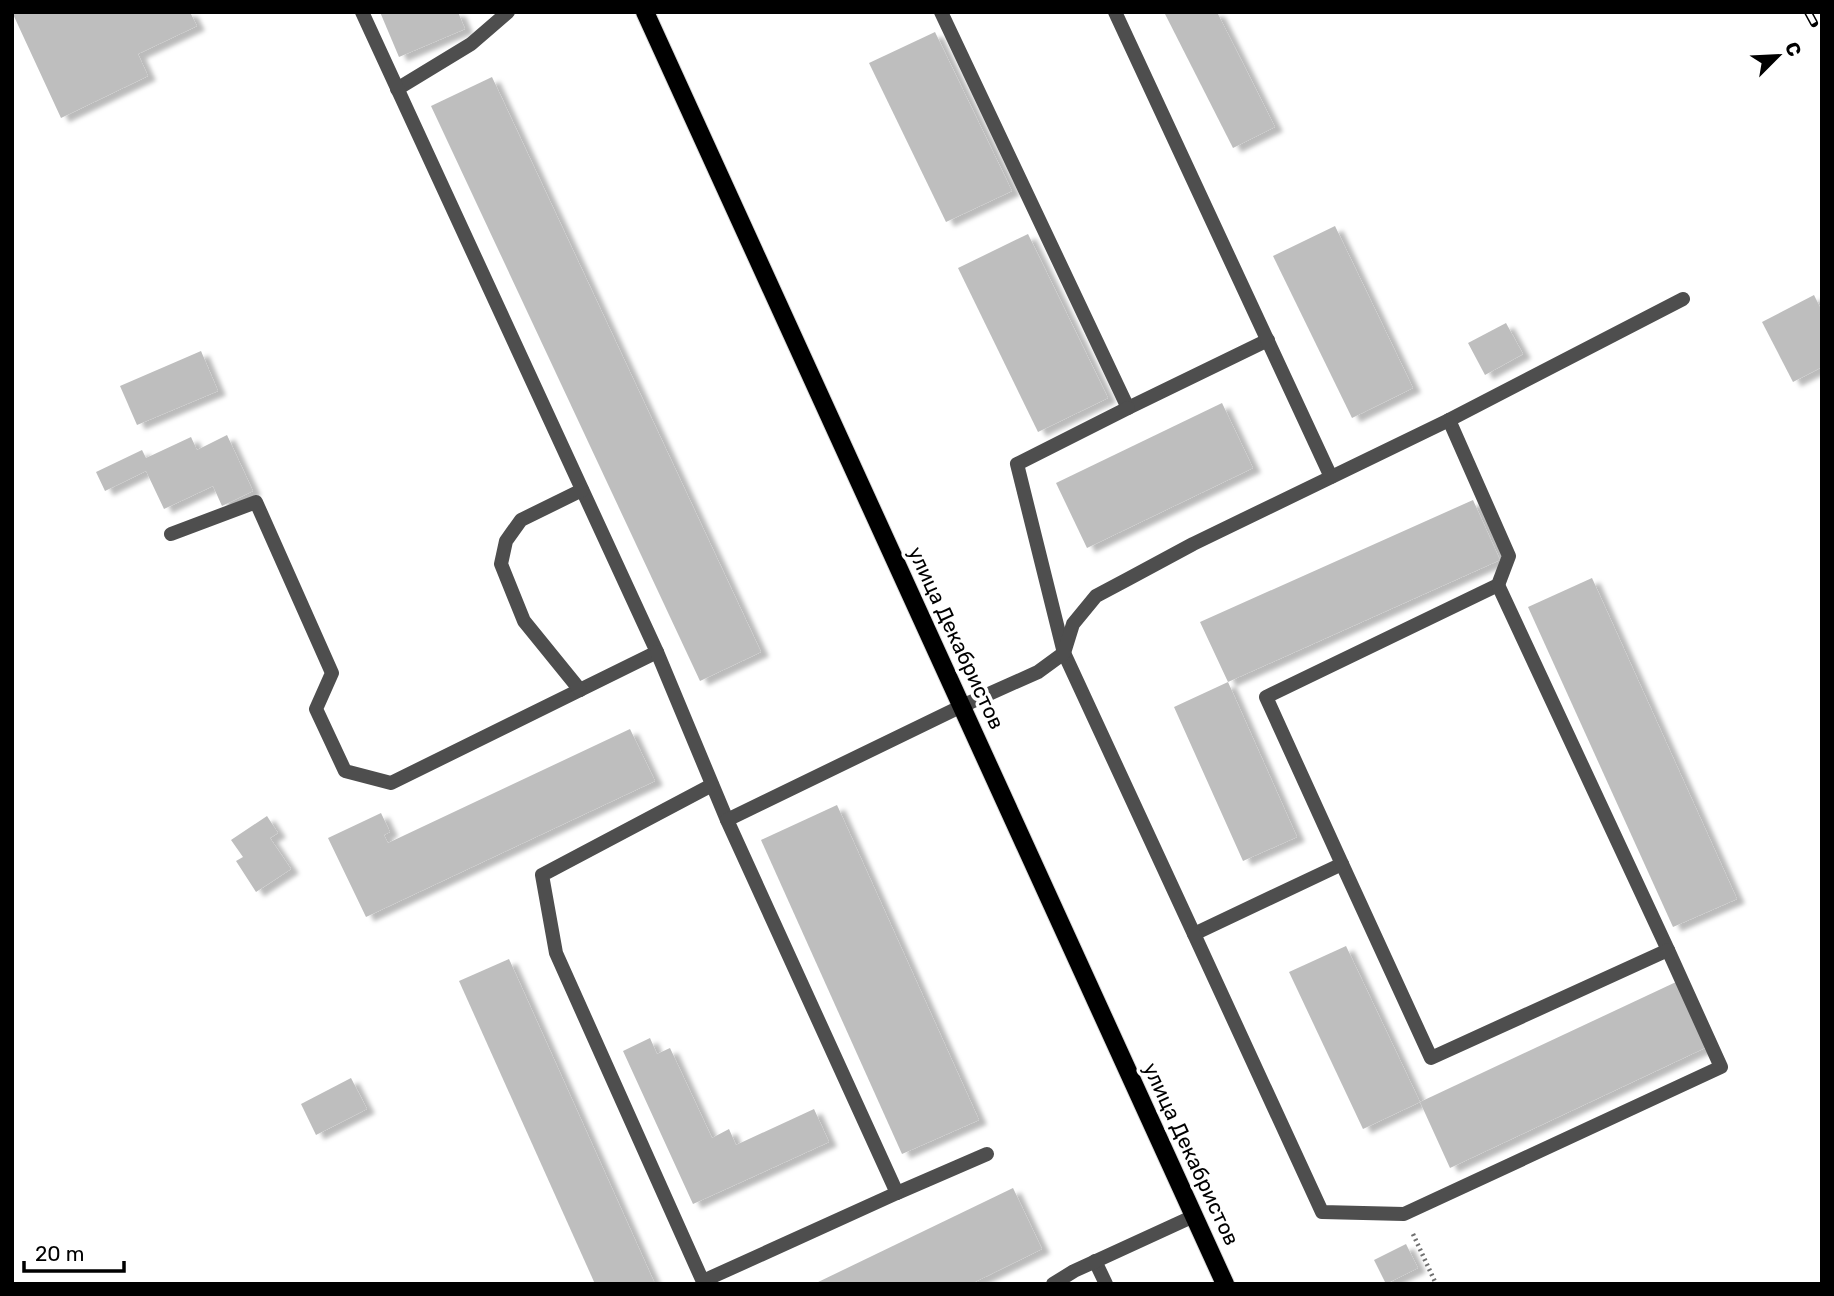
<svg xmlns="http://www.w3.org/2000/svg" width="1834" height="1296" viewBox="0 0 1834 1296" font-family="Rubik,sans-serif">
<defs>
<filter id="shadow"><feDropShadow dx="8" dy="4.5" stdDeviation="2" flood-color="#0004"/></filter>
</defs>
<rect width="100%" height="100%" fill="#fff"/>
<g fill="#bebebe" filter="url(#shadow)">
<polygon points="12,12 190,12 197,26 138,54 148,76 61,118"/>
<polygon points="380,12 458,12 465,29 399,57"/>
<polygon points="1164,12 1217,12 1275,127 1233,148"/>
<polygon points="935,32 1012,191 946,222 869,63"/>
<polygon points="492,77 761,652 700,681 431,106"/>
<polygon points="1335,226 1413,388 1352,418 1273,256"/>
<polygon points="1028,234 1108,398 1038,432 958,268"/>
<polygon points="1814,295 1822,311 1822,367 1793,382 1762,322"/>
<polygon points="1506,323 1523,354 1485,375 1468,343"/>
<polygon points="201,351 218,391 137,425 120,386"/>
<polygon points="1222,403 1253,468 1087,548 1056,483"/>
<polygon points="227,435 253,491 222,506 213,486 164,509 146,471 105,491 96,472 142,450 146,458 191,437 197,450"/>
<polygon points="1473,500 1500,560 1228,682 1297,837 1243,861 1174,707 1228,682 1200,622"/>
<polygon points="1592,578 1737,899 1673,927 1528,607"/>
<polygon points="630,729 655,781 366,917 328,838 381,813 390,832 384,835 388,843"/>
<polygon points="837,805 979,1120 902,1154 761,840"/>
<polygon points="267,816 278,833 270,838 291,869 256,892 236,861 243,857 231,840"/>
<polygon points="1346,946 1420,1102 1363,1129 1289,972"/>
<polygon points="509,959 655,1284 595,1284 459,981"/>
<polygon points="1676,982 1707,1047 1450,1168 1420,1102"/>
<polygon points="650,1038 657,1054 670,1048 712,1138 729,1129 736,1145 814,1109 829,1142 693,1204 623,1051"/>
<polygon points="351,1078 367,1109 316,1135 301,1104"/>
<polygon points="1013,1188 1042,1249 971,1284 814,1284"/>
<polygon points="1406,1244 1418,1268 1386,1284 1374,1260"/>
</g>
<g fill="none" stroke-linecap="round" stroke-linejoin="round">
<g stroke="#dbdbdb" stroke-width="20">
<polyline id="primary" points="645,12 1225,1284"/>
</g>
<polyline stroke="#707070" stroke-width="4.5" stroke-dasharray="2 3.5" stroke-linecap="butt" points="1413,1234 1436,1284"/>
<g stroke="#4e4e4e" stroke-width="14">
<polyline points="941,12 1128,408 1268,340"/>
<polyline points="1115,12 1331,477"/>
<polyline points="397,89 471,44 508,12"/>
<polyline points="1128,408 1017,464 1064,653 1194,934 1342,864 1266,697 1498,585 1509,556 1449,420"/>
<polyline points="171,534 256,502 332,673 316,709 345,771 391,783 657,652 362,12"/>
<polyline points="1498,585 1668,950"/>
<polyline points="657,652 727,820"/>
<polyline points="580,690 524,621 501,564 506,541 521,520 582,490"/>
<polyline points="1194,934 1322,1212 1404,1214 1721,1067 1668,950 1431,1058 1342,864"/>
<polyline points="897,1193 987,1154"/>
<polyline points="1095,1261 1106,1284"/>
<polyline points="703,1281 897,1193 727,820 962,706 1038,672 1064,653 1073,624 1096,596 1128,579 1193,544 1449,420 1683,299"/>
<polyline points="704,1284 556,953 542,875 712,785"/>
<polyline points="1053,1284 1074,1271 1194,1216"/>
</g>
<use href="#primary" stroke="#000" stroke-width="18"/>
<g stroke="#000" stroke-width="8">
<polyline id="rail" points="1808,12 1814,23"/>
</g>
<use href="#rail" stroke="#fff" stroke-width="5" stroke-dasharray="16" stroke-linecap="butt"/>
</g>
<g text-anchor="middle" stroke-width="7" stroke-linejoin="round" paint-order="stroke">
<g font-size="21" fill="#000" stroke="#fff">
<text transform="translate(956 638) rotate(65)" y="7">улица Декабристов</text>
<text transform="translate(1191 1154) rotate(65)" y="7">улица Декабристов</text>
</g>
</g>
<rect width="1834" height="1296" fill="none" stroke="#000000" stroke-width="28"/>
<g transform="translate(1778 56) rotate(66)" stroke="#ffffff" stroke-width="5" paint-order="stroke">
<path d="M0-5L12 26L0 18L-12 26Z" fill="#000000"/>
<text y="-10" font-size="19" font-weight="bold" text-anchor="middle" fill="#000000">С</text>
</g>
<path d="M24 1261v10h100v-10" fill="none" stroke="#000000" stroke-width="3.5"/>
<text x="35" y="1261" font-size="21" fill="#000000" stroke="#ffffff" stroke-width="5" paint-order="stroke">20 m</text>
</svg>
